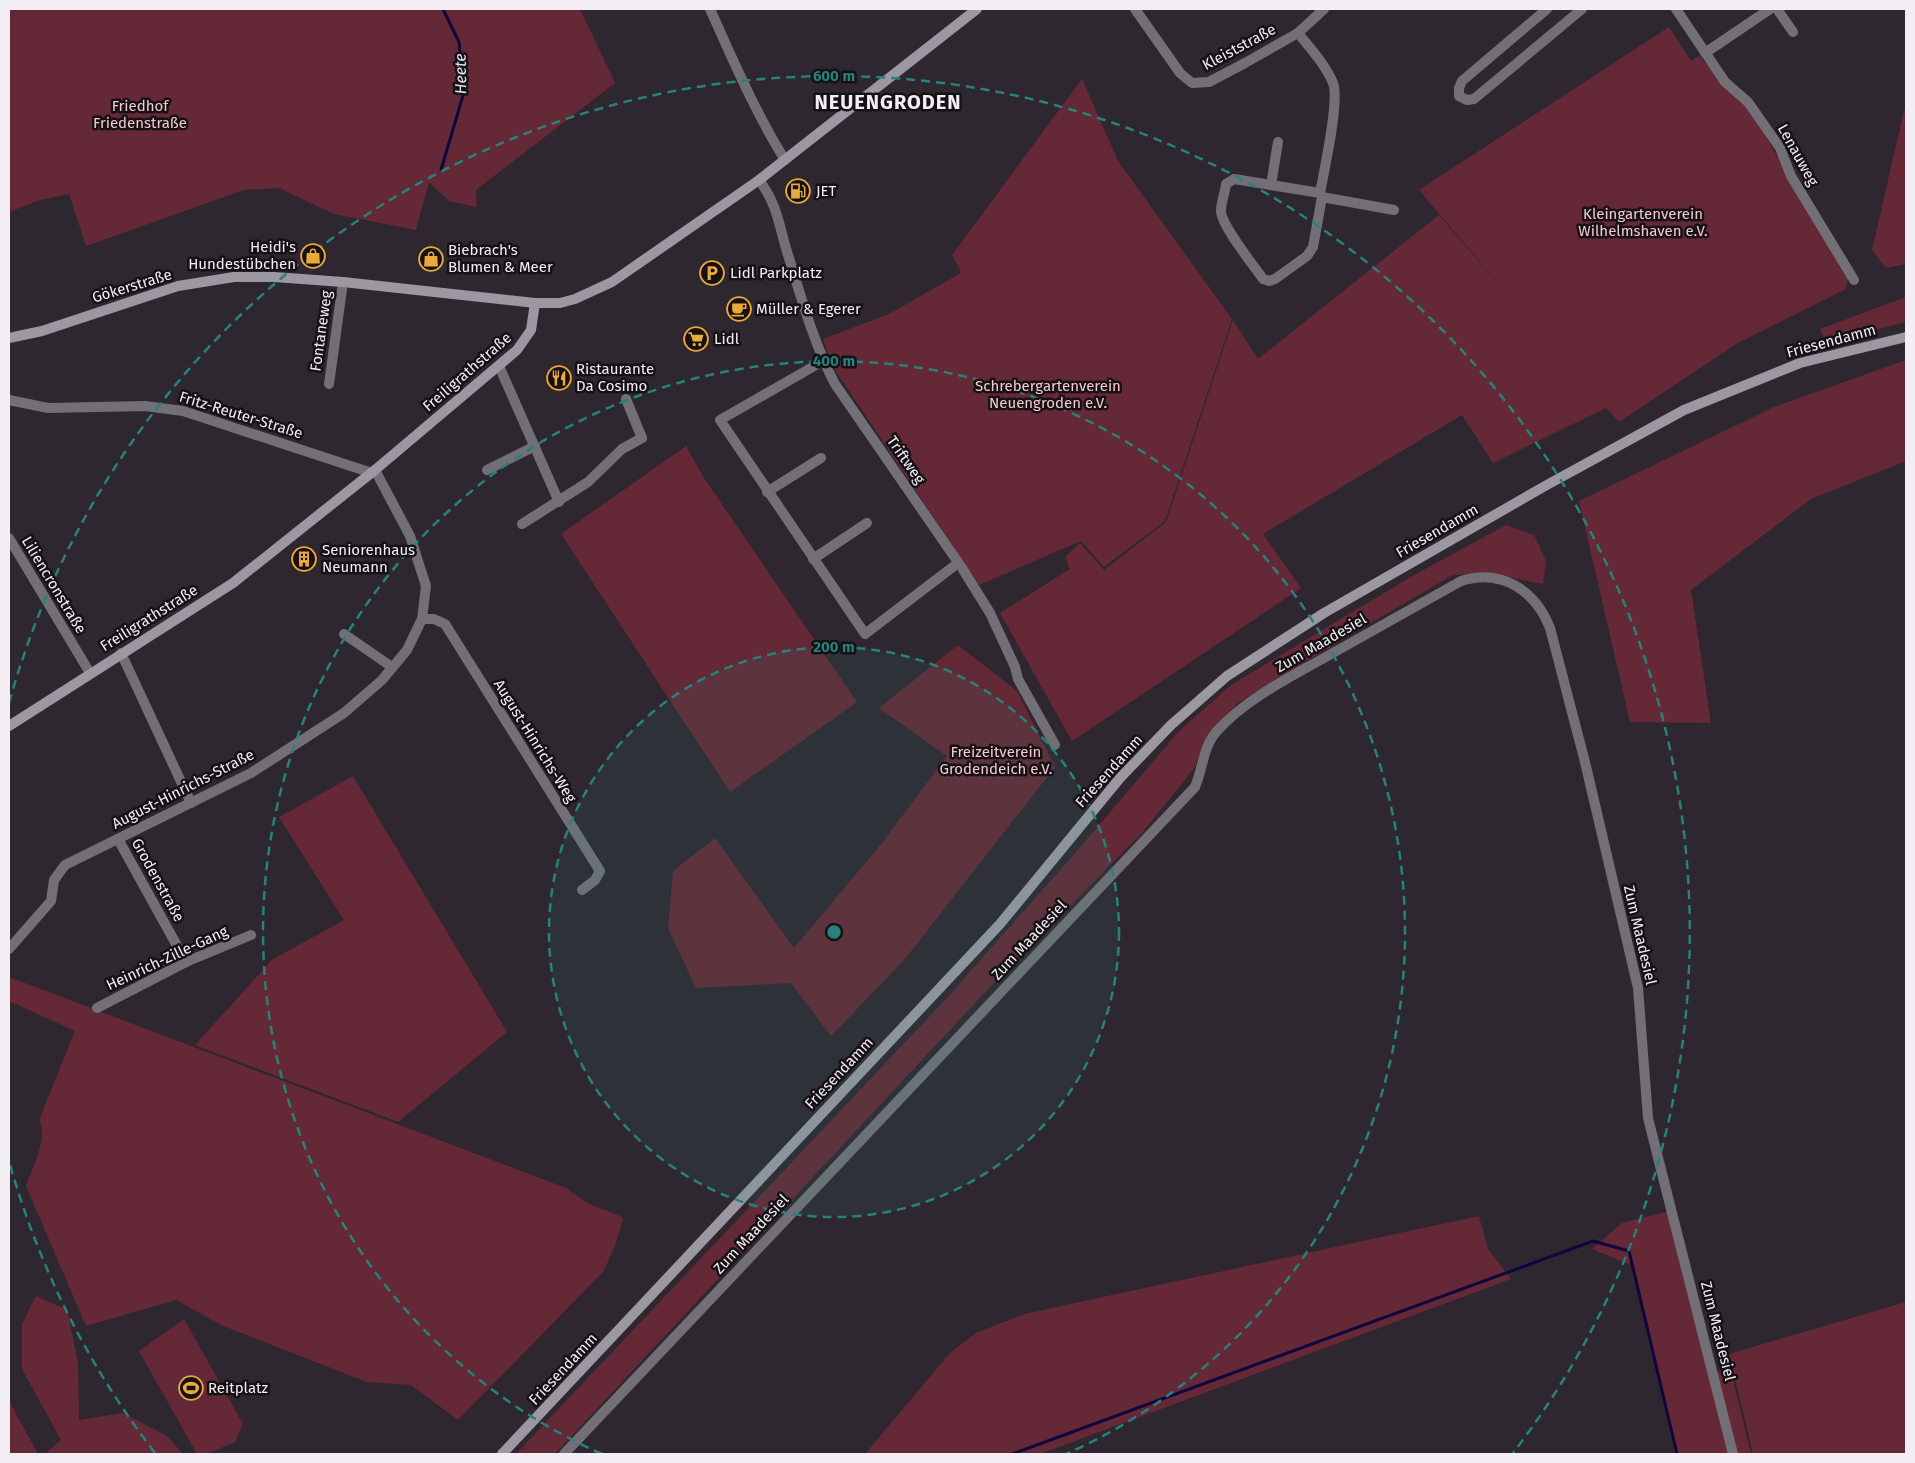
<svg xmlns="http://www.w3.org/2000/svg" width="1915" height="1463" viewBox="0 0 1915 1463" font-family="'Fira Sans',sans-serif">
<rect width="100%" height="100%" fill="#2f272f"/>
<g fill="#652836">
<polygon points="9,9 580,9 615,83 476,190 477,207 449,201 429,182 416,230 334,214 279,188 244,190 86,246 69,194 40,200 9,212"/>
<polygon points="1669,27 1691,61 1699,56 1751,111 1848,279 1846,289 1738,343 1619,422 1606,408 1493,463 1462,415 1263,534 1301,588 1072,741 1000,613 1070,569 1065,557 1080,543 1104,570 1166,522 1233,320 1258,359 1439,215 1516,304 1419,190"/>
<polygon points="1082,79 1118,161 1232,319 1165,521 1104,567 1081,541 979,585 831,364 823,339 889,314 961,273 952,255"/>
<polygon points="1906,102 1906,264 1886,268 1872,250"/>
<polygon points="1906,297 1906,322 1826,342 1820,329"/>
<polygon points="1906,360 1906,461 1811,499 1691,590 1711,723 1630,722 1579,501 1774,407"/>
<polygon points="686,446 704,478 857,702 730,792 561,534"/>
<polygon points="1506,525 1534,535 1546,561 1543,584 1488,573 1453,575 1360,629 1238,703 1208,733 1195,767 1142,833 989,988 555,1454 516,1454 945,1000 1083,844 1179,731 1231,685 1414,575"/>
<polygon points="958,645 1017,691 1055,767 905,959 831,1036 791,983 696,988 668,928 673,871 715,838 794,948 882,843 947,756 879,708"/>
<polygon points="353,776 507,1032 398,1122 195,1045 273,959 344,920 279,817"/>
<path d="M9 977 566 1188 587 1203 620 1216 623 1219 615 1246 603 1272 458 1420 411 1385 367 1382 221 1325 176 1300 86 1326 26 1186C32 1169 49 1137 39 1120L75 1031 9 1001Z"/>
<polygon points="1670,1211 1708,1369 1732,1375 1751,1454 1676,1454 1631,1265 1592,1249 1622,1223"/>
<polygon points="1479,1216 1488,1249 1511,1279 1040,1454 865,1454 950,1353 976,1333 1024,1314"/>
<polygon points="36,1296 67,1310 78,1362 79,1420 123,1413 167,1436 183,1454 45,1454 61,1440 22,1369 22,1324"/>
<polygon points="1906,1302 1906,1454 1753,1454 1729,1354"/>
<polygon points="184,1319 243,1424 235,1442 209,1453 197,1454 139,1351"/>
<polygon points="9,1401 38,1454 9,1454"/>
</g>
<g fill="none" stroke-linecap="round" stroke-linejoin="round">
<g stroke="#0f063d" stroke-width="3">
<polyline points="441,170 464,92 459,42 443,9"/>
<polyline points="1012,1454 1593,1241 1629,1251 1677,1454"/>
</g>
<g stroke="#727076" stroke-width="10">
<path d="M710 9C733 60 755 112 785 160"/>
<polyline points="1135,9 1180,73 1192,83 1209,82 1245,63 1298,33 1324,9"/>
<polyline points="1547,9 1462,81 1459,88 1459,96 1467,100 1474,99 1582,9"/>
<polyline points="1676,9 1725,82 1748,102 1780,148 1791,176 1854,280"/>
<polyline points="1777,9 1793,32"/>
<path d="M1298 33C1310 48 1325 64 1333 83 1340 100 1324 171 1320 193L1234 179 1226 184C1225 193 1221 202 1221 211 1221 225 1254 266 1263 279L1269 281 1275 279 1307 256 1313 247 1322 197 1320 193"/>
<polyline points="1705,53 1770,9"/>
<path d="M759 180C779 206 779 229 789 258 802 300 814 344 835 384L962 568 990 613 1015 667 1018 679 1055 745"/>
<polyline points="1271,185 1278,142"/>
<polyline points="1322,197 1394,210"/>
<polyline points="823,361 720,420 865,634 958,563"/>
<polyline points="499,366 559,502"/>
<polyline points="329,384 343,282"/>
<polyline points="9,400 48,408 145,406 183,411 372,473"/>
<polyline points="487,470 535,446"/>
<polyline points="767,492 821,458"/>
<polyline points="522,524 588,482 622,449 642,438 626,399"/>
<polyline points="9,538 90,673"/>
<polyline points="813,559 867,523"/>
<polyline points="422,619 434,619 445,624 600,871 595,880 582,890"/>
<polyline points="344,634 392,667"/>
<polyline points="121,653 191,803"/>
<polyline points="118,839 186,962"/>
<polyline points="9,949 51,901 54,880 65,865 251,773 344,713 382,680 407,650 422,619 426,586 410,536 375,470"/>
<polyline points="97,1008 186,962 251,935"/>
<path d="M564 1454 1195 787C1203 769 1203 746 1217 731 1246 699 1287 679 1324 658 1370 632 1415 607 1461 581 1501 568 1535 590 1550 628L1585 762 1638 988 1648 1118 1733 1454"/>
</g>
<g stroke="#9b98a1" stroke-width="10">
<polyline points="9,338 42,331 178,286 234,277 274,277 343,282 535,303 560,303 575,299 612,282 759,180 977,9"/>
<polyline points="9,726 233,583 375,470 517,350 531,330 535,303"/>
<polyline points="502,1454 1000,924 1120,778 1171,725 1227,676 1324,613 1545,486 1684,410 1800,363 1906,337"/>
</g>
</g>
<circle cx="834" cy="932" r="285" fill="#26827b" fill-opacity=".12"/>
<g fill="none" stroke="#26827b" stroke-width="2.5" stroke-dasharray="9 6">
<circle cx="834" cy="932" r="285"/>
<path d="M602 1454A571 571 0 1 1 1066 1454"/>
<path d="M155 1453A856 856 0 0 1 9 1161M9 703A856 856 0 1 1 1513 1453"/>
</g>
<defs>
<g id="fuel-ring" transform="scale(1.25)"><circle r="9.5" fill="#151115" stroke="#eba93a" stroke-width="1.5"/><path d="M-5.5-6h7V0h2V4h1.3V-2.5L3-4.5l.8-.8L6-3V5H2.5V1h-1V6h-7ZM-4.2-4.7v3.2H.2V-4.7Z" fill="#eba93a"/></g>
<g id="shop-ring" transform="scale(1.25)"><circle r="9.5" fill="#151115" stroke="#eba93a" stroke-width="1.5"/><path d="M-5-2.5h2.3a2.7 3.5 0 0 1 5.4 0H5L5.5 6h-11ZM-1.5-2.5h3a1.5 2.3 0 0 0-3 0Z" fill="#eba93a"/></g>
<g id="parking-ring" transform="scale(1.25)"><circle r="9.5" fill="#151115" stroke="#eba93a" stroke-width="1.5"/><path d="M-3.5-5.5H1a3.5 3.5 0 0 1 0 7H-1V5.5H-3.5ZM-1-3.4V-.6H.8a1.4 1.4 0 0 0 0-2.8Z" fill="#eba93a"/></g>
<g id="cafe-ring" transform="scale(1.25)"><circle r="9.5" fill="#151115" stroke="#eba93a" stroke-width="1.5"/><path d="M-5.5-4.5H6V0H3Q3 3.5 0 3.5H-2.5Q-5.5 3.5-5.5 0ZM3-3.2v2h1.7v-2ZM-6 4.5H4V6H-6Z" fill="#eba93a"/></g>
<g id="supermarket-ring" transform="scale(1.25)"><circle r="9.5" fill="#151115" stroke="#eba93a" stroke-width="1.5"/><path d="M-6-5.5h2.5l.6 2H6L4.5 2H-2.5L-4.4-4H-6ZM-1.5 3.2a1.3 1.3 0 1 0 .1 0ZM3 3.2a1.3 1.3 0 1 0 .1 0Z" fill="#eba93a"/></g>
<g id="restaurant-ring" transform="scale(1.25)"><circle r="9.5" fill="#151115" stroke="#eba93a" stroke-width="1.5"/><path d="M-5-6h1v4h1v-4h1v4h1v-4h1v5L-1.5 .5V6h-2V.5L-5-1ZM5-6V6H3V1.5H1.5Q1.5-4 5-6Z" fill="#eba93a"/></g>
<g id="building-ring" transform="scale(1.25)"><circle r="9.5" fill="#151115" stroke="#eba93a" stroke-width="1.5"/><path d="M-4-6H4V6H1V3H-1V6H-4ZM-2.5-4.3h1.7v1.8h-1.7ZM.8-4.3h1.7v1.8H.8ZM-2.5-1h1.7V.8h-1.7ZM.8-1h1.7V.8H.8Z" fill="#eba93a"/></g>
<g id="stadium-ring" transform="scale(1.25)"><circle r="9.5" fill="#151115" stroke="#eba93a" stroke-width="1.5"/><path d="M0-5a6.5 5 0 1 0 0 10a6.5 5 0 1 0 0-10ZM-3.5-1.8h7v3.6h-7Z" fill="#eba93a"/></g>
</defs>
<g fill-rule="evenodd">
<use href="#fuel-ring" x="798" y="191"/>
<use href="#shop-ring" x="313" y="256"/>
<use href="#shop-ring" x="431" y="259"/>
<use href="#parking-ring" x="712" y="273"/>
<use href="#cafe-ring" x="739" y="309"/>
<use href="#supermarket-ring" x="696" y="339"/>
<use href="#restaurant-ring" x="559" y="378"/>
<use href="#building-ring" x="304" y="559"/>
<use href="#stadium-ring" x="191" y="1388"/>
</g>
<g text-anchor="middle" stroke-width="5" stroke-linejoin="round" paint-order="stroke">
<g font-size="15" fill="#f3eef4" stroke="#151115">
<text transform="translate(1239 47) rotate(-28)" y="5">Kleiststraße</text>
<text transform="translate(1798 155) rotate(61)" y="5">Lenauweg</text>
<text transform="translate(132 286) rotate(-17)" y="5">Gökerstraße</text>
<text transform="translate(321 331) rotate(-82)" y="5">Fontaneweg</text>
<text transform="translate(1831 341) rotate(-15)" y="5">Friesendamm</text>
<text transform="translate(467 372) rotate(-41)" y="5">Freiligrathstraße</text>
<text transform="translate(241 415) rotate(17)" y="5">Fritz-Reuter-Straße</text>
<text transform="translate(906 460) rotate(55)" y="5">Triftweg</text>
<text transform="translate(1437 531) rotate(-30)" y="5">Friesendamm</text>
<text transform="translate(54 585) rotate(59)" y="5">Liliencronstraße</text>
<text transform="translate(149 618) rotate(-32)" y="5">Freiligrathstraße</text>
<text transform="translate(1321 643) rotate(-30)" y="5">Zum Maadesiel</text>
<text transform="translate(535 741) rotate(58)" y="5">August-Hinrichs-Weg</text>
<text transform="translate(1109 771) rotate(-48)" y="5">Friesendamm</text>
<text transform="translate(183 789) rotate(-27)" y="5">August-Hinrichs-Straße</text>
<text transform="translate(158 880) rotate(61)" y="5">Grodenstraße</text>
<text transform="translate(1640 935) rotate(77)" y="5">Zum Maadesiel</text>
<text transform="translate(1029 940) rotate(-47)" y="5">Zum Maadesiel</text>
<text transform="translate(167 958) rotate(-25)" y="5">Heinrich-Zille-Gang</text>
<text transform="translate(839 1073) rotate(-47)" y="5">Friesendamm</text>
<text transform="translate(751 1234) rotate(-47)" y="5">Zum Maadesiel</text>
<text transform="translate(1718 1331) rotate(76)" y="5">Zum Maadesiel</text>
<text transform="translate(563 1369) rotate(-47)" y="5">Friesendamm</text>
</g>
<g font-size="15" fill="#f5c8ce" stroke="#151115">
<text x="140" y="111">Friedhof<tspan x="140" dy="17">Friedenstraße</tspan></text>
<text x="1643" y="219">Kleingartenverein<tspan x="1643" dy="17">Wilhelmshaven e.V.</tspan></text>
<text x="1048" y="391">Schrebergartenverein<tspan x="1048" dy="17">Neuengroden e.V.</tspan></text>
<text x="996" y="757">Freizeitverein<tspan x="996" dy="17">Grodendeich e.V.</tspan></text>
</g>
<g font-size="15" fill="#f3eef4" stroke="#151115" text-anchor="start">
<text x="816" y="196">JET</text>
<text x="296" y="252" text-anchor="end">Heidi's<tspan x="296" dy="17">Hundestübchen</tspan></text>
<text x="448" y="255">Biebrach's<tspan x="448" dy="17">Blumen &amp; Meer</tspan></text>
<text x="730" y="278">Lidl Parkplatz</text>
<text x="756" y="314">Müller &amp; Egerer</text>
<text x="714" y="344">Lidl</text>
<text x="576" y="374">Ristaurante<tspan x="576" dy="17">Da Cosimo</tspan></text>
<text x="322" y="555">Seniorenhaus<tspan x="322" dy="17">Neumann</tspan></text>
<text x="208" y="1393">Reitplatz</text>
</g>
<g font-size="16" font-style="italic" fill="#e0e2f5" stroke="#151115">
<text transform="translate(460 74) rotate(-91)" y="6">Heete</text>
</g>
<g font-size="20" font-weight="bold" letter-spacing="1" fill="#f3eef4" stroke="#151115">
<text x="888" y="109">NEUENGRODEN</text>
</g>
</g>
<circle cx="834" cy="932" r="8" fill="#26827b" stroke="#151115" stroke-width="2.5"/>
<g font-size="15" text-anchor="middle" font-weight="bold" fill="#26827b" stroke="#151115" stroke-width="5" stroke-linejoin="round" paint-order="stroke">
<text x="834" y="81">600 m</text>
<text x="834" y="366">400 m</text>
<text x="834" y="652">200 m</text>
</g>
<rect width="1915" height="1463" fill="none" stroke="#f3eef4" stroke-width="20"/>
</svg>
